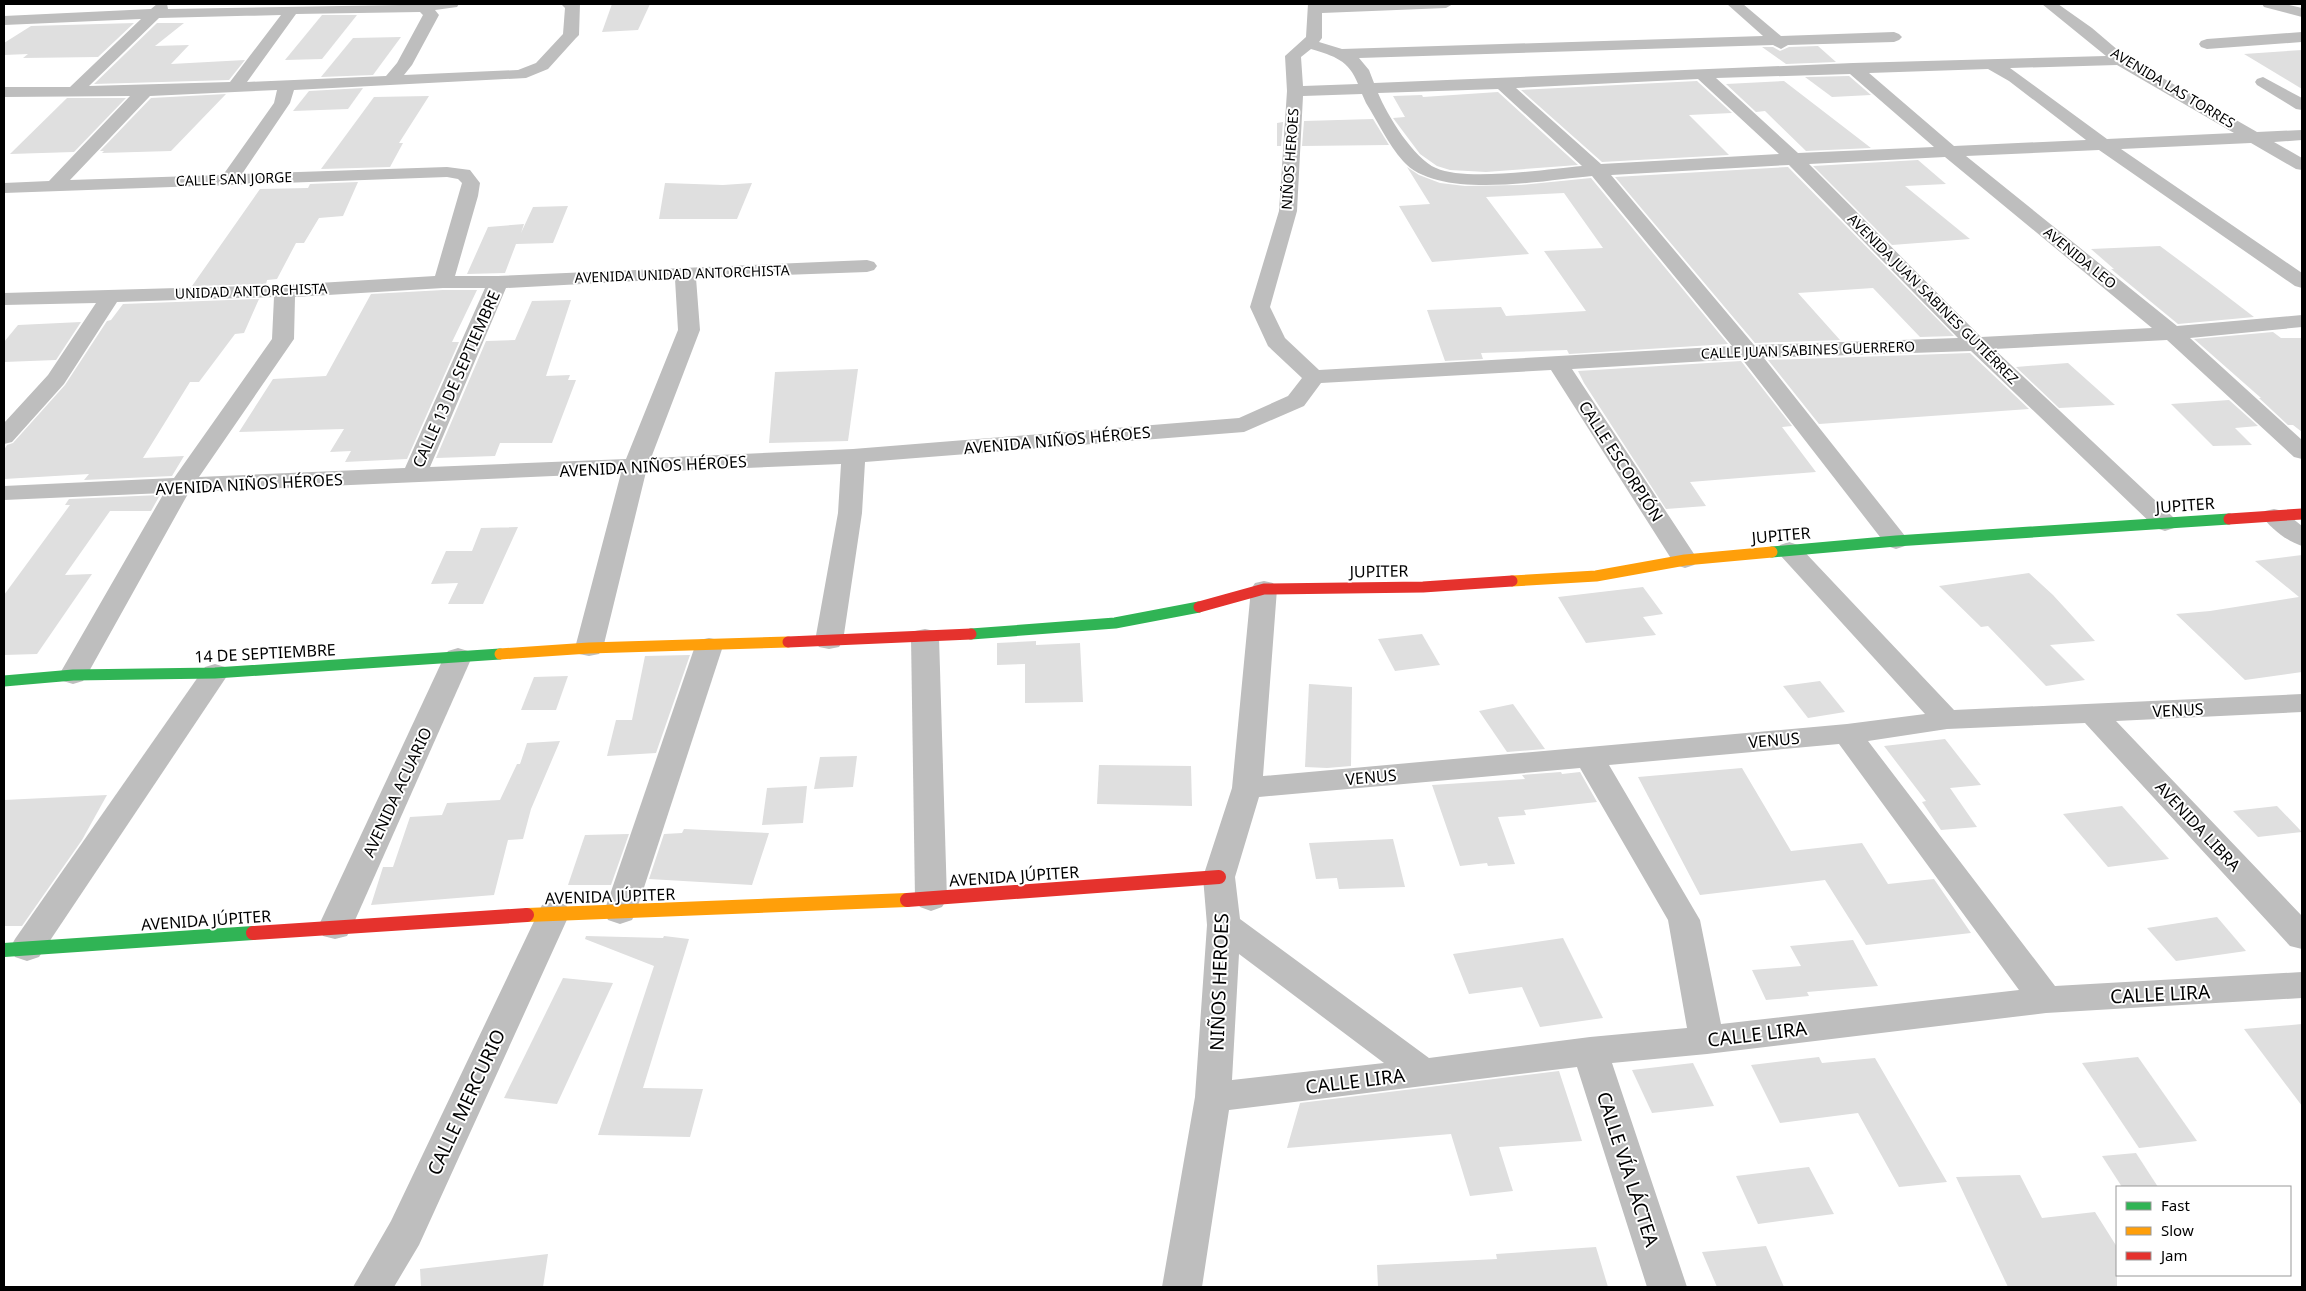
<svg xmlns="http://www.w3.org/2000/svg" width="2306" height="1291" viewBox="0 0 2306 1291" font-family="'Noto Sans',sans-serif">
<rect width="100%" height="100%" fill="#fff"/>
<g fill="#dfdfdf">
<polygon points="612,4 650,4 638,30 602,32"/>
<polygon points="322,15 357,15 322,59 285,60"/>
<polygon points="134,23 98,57 23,58 28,54 4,55 4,43 31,26"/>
<polygon points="157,23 184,23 155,46 189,45 171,64 245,60 229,80 94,84"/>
<polygon points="401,37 373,75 321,77 353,38"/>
<polygon points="1818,46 1836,62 1786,64 1762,47 1773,47 1780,51 1789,47"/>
<polygon points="2302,50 2302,89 2244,54"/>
<polygon points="1849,76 1871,95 1832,97 1805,77"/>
<polygon points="1697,81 1732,113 1689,115 1729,155 1602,162 1521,90"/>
<polygon points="1784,81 1871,148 1806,151 1765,111 1756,112 1726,84"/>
<polygon points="363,88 348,109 293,111 309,91"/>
<polygon points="1498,92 1578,165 1486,172 1450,170 1437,166 1420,154 1393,118 1405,117 1393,96 1422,95 1423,97"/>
<polygon points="226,94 171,151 102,153 104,151 100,151 151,98"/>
<polygon points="429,96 399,143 403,143 390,167 321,169 374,97"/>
<polygon points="67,98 126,98 74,152 10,154"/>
<polygon points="1373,119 1389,145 1302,146 1304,121"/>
<polygon points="1283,122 1281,146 1277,146 1277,123"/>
<polygon points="1918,160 1946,184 1905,186 1970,239 1892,245 1813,166"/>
<polygon points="1407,167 1419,175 1440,183 1465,186 1521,185 1591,178 1728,344 1569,354 1567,350 1481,353 1483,359 1445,361 1427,310 1501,307 1506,316 1586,311 1544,251 1603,248 1564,193 1486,197 1529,254 1432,262 1399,206 1430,204"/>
<polygon points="1788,167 1954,336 1920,337 1873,288 1798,293 1840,340 1755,343 1615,177"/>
<polygon points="358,182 343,216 319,218 304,243 296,243 277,279 267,280 266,284 192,286 260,189 308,188 310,184"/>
<polygon points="665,183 723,185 752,183 737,219 659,219"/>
<polygon points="568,206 553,243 516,244 505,273 467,274 488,227 524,224 521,233 533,207"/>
<polygon points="2160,246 2207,281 2254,317 2178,324 2111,269 2114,269 2091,249"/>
<polygon points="443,290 477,290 452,342 459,342 407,459 345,462 351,451 330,452 344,429 239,432 273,379 326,376 371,294"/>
<polygon points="259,299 244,333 235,334 199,382 190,382 143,458 184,456 172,476 84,480 89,474 4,479 4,450 7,445 13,443 65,385 107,321 111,320 123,304"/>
<polygon points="571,300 546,376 570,375 568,380 576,380 552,443 500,443 495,456 436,458 486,341 515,340 532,301"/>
<polygon points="81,322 56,360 4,362 4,342 18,325"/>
<polygon points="2273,332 2281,338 2302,338 2302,432 2293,425 2288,425 2259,398 2261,398 2194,339"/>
<polygon points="1970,353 2029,409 1819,424 1768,360"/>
<polygon points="1741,361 1792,426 1782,427 1816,472 1690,482 1706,506 1666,509 1584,383 1578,371"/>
<polygon points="2068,363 2115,405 2059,408 2016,367"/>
<polygon points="858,369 848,441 769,443 775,372"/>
<polygon points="2229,400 2258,426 2235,428 2252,445 2213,446 2171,404"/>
<polygon points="160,495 151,511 110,511 65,575 92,574 37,654 4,655 4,595 70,505 65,505 69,499"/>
<polygon points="518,527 483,604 448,604 458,583 431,584 446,551 472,551 481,528"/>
<polygon points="2302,555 2302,672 2245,680 2176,614 2210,611 2299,597 2255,561"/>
<polygon points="2029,573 2053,595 2095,641 2050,645 2085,680 2046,686 1988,626 1981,627 1939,586"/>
<polygon points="1643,587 1663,614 1643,617 1656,635 1586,643 1558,597"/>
<polygon points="1422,634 1440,665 1395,671 1378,639"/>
<polygon points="1036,641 1036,645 1080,643 1083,702 1025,703 1025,664 997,665 997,643"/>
<polygon points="690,655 656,753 607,756 616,720 632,720 645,656"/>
<polygon points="568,676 556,710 521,710 534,677"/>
<polygon points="1820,681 1845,712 1808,718 1783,686"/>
<polygon points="1309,684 1352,687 1351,766 1327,768 1305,767"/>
<polygon points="1513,704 1545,749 1507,752 1479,711"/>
<polygon points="1945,739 1981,785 1950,788 1977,827 1941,830 1922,802 1926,801 1884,746"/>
<polygon points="560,741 531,809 523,839 508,840 494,895 371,905 383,867 393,867 410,817 442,815 447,803 500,800 517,764 520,764 527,743"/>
<polygon points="857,756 853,787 814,789 820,757"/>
<polygon points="1099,765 1191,766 1192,806 1097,804"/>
<polygon points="1742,768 1791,851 1862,843 1888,884 1934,879 1971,933 1866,945 1825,880 1700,895 1638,777"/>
<polygon points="1561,772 1562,774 1580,772 1597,802 1524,810 1526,815 1498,817 1515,864 1488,866 1487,863 1460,866 1432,785 1525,779 1522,775"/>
<polygon points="807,786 803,823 762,825 767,788"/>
<polygon points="107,795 82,840 22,926 4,926 4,800"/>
<polygon points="2122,806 2169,859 2108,867 2063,814"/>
<polygon points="2277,806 2302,832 2258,837 2233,811"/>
<polygon points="684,829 769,833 752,885 649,879 664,834 682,833"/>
<polygon points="629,834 611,885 568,885 585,835"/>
<polygon points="1393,839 1405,887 1339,889 1337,878 1316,879 1309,843"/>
<polygon points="2217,917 2246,951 2176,961 2147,928"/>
<polygon points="586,936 663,938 664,936 689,939 643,1088 703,1089 690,1137 598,1135 654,966 585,939"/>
<polygon points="1563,938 1603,1018 1540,1027 1522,987 1469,994 1453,954"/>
<polygon points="1853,940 1878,986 1807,992 1809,996 1766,1000 1752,970 1801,966 1790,946"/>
<polygon points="563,978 613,983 557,1104 504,1098"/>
<polygon points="2302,1024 2302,1106 2244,1029"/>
<polygon points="1819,1057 1822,1063 1875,1058 1947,1182 1899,1187 1858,1113 1780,1123 1751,1065"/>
<polygon points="2138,1057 2197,1141 2139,1148 2082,1063"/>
<polygon points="1693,1063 1714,1106 1652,1113 1632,1070"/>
<polygon points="1559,1071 1582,1141 1499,1147 1513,1191 1470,1196 1451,1134 1287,1148 1300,1103"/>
<polygon points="2136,1153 2158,1187 2122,1187 2102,1156"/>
<polygon points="1809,1167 1834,1214 1758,1224 1736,1176"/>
<polygon points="2020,1175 2042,1218 2095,1212 2117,1247 2117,1287 2008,1287 1956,1177"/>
<polygon points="1766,1246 1784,1287 1717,1287 1702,1252"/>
<polygon points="1596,1247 1608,1287 1378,1287 1377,1265 1497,1259 1496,1254"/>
<polygon points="548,1254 543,1287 421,1287 420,1269"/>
</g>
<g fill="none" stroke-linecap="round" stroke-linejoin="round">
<g fill="#bebebe" fill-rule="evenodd">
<path d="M157 4H167L168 9 459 4 457 7 435 10 439 15 412 65 404 75 518 70 536 63 563 34 565 8 561 4H580L579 35 576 38 548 69 526 78 294 90 290 103 242 174 447 167 470 170 480 183 478 196 455 276H498L867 260 874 262 877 266 874 270 867 272 696 278 700 330 651 458 853 449 1239 418 1288 396 1302 378 1268 346 1250 307 1279 211 1287 91 1285 56 1306 37 1308 4H1453L1446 8 1322 13V38L1319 42 1342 49 1763 36 1727 4H1743L1781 36 1894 32 1899 34 1902 37 1899 40 1894 42 1788 45 1781 49 1773 45 1359 58 1369 70 1374 83 1853 63 2106 56 2042 4H2058L2092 28 2126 57 2257 132 2302 130V140L2274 142 2302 158V170L2296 169 2251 143 2121 149 2302 273V288L2295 286 2099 150 1966 156 2177 326 2302 315V327L2190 338 2302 440V459L2294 457 2167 340 1994 349 2174 518 2178 523 2174 528 2165 531 2156 528 1971 351 1764 358 1909 541 1905 546 1896 549 1887 546 1742 359 1572 369 1698 560 1694 565 1685 568 1676 565 1672 560 1551 370 1321 383 1304 406 1244 432 865 462 862 513 843 641 839 647 829 649 819 647 815 641 838 513 841 464 646 472 603 648 599 654 589 656 579 654 575 648 621 473 189 492 87 675 83 681 73 684 63 681 59 675 164 493 4 500V486L174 478 272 339 274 297 117 302 64 384 12 442 4 444V423L48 375 96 303 4 305V293L285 285 435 276 462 183 458 179 447 177 4 193V183L49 181 130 96 4 97V87H70L141 19 4 25V16L151 9ZM420 12 423 15 397 63 386 76 247 82 296 14ZM281 15 230 82 89 86 159 18ZM1311 49C1334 56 1349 60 1358 84L1303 86 1301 57ZM2117 65 2234 133 2107 139 2010 68ZM1988 69 2009 81 2086 140 1954 146 1869 73ZM1850 74 1934 147 1798 153 1716 78ZM1698 79 1779 154 1601 164 1516 88ZM1498 89 1582 166C1546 169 1467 182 1436 168 1414 159 1387 115 1378 93ZM277 90 274 103 223 175 70 180 150 96ZM1362 94 1366 103C1378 122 1388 144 1403 161 1438 201 1544 180 1592 176L1732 346 1319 370 1285 338 1270 307 1297 211 1303 96ZM1945 157 2152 328 1981 337 1809 164ZM1789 165 1958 338 1754 345 1611 175ZM675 279 678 330 626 459 430 467 506 288ZM443 288H485L405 468 199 477 294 339 295 297Z"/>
<polygon points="2262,4 2285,4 2302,8 2302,17 2264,7"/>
<polygon points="2302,32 2302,42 2207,49 2201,47 2199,44 2201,41 2207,39"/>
<polygon points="2263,77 2302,98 2302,110 2296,109 2257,85 2255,82 2257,79"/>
<path d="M2274 509 2283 511 2302 526V546C2288 542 2270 528 2262 516L2265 511Z"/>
<path d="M1789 542 1798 545 1954 710 2302 694V712L2116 721 2302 916V949L2290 946 2085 723 1947 729 1868 741 2055 986 2302 972V998L2046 1013 1707 1054 1612 1063 1687 1287H1647L1577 1067 1229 1110 1202 1287H1162L1195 1097 1207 925 1203 877 1232 788 1251 589 1255 583 1264 581 1273 583 1277 589 1263 776 1847 724 1925 714 1780 555 1776 550 1780 545ZM1839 744 2019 990 1721 1024 1700 920 1609 765ZM1580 768 1668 920 1687 1028 1590 1037 1429 1058 1240 919 1235 877 1259 797ZM1239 954 1384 1063 1232 1080Z"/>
<polygon points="925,629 935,631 939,637 947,899 942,907 931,911 920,907 915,899 911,637 915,631"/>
<polygon points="709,638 719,640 723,646 636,912 632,920 620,924 608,920 604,912 695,646 699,640"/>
<polygon points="458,648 468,651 472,657 352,927 347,936 335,939 323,936 318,927 444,657 448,651"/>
<polygon points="215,664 225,667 229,673 39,957 27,961 15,957 10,948 15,939 205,667"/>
<polygon points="554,901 566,905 570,913 419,1245 394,1287 353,1287 391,1221 538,913 542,905"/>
</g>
<g stroke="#30b455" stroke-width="11">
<polyline points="1772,552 1896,541 2229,519"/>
<polyline points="971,634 1115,623 1199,607"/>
<polyline points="4,681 73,675 215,673 500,654"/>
</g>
<polyline stroke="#30b455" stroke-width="14" points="4,950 253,933"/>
<g stroke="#ff9f0a" stroke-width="11">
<polyline points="1512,581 1596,576 1685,560 1772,552"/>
<polyline points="500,654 589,648 788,642"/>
</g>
<polyline stroke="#ff9f0a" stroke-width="14" points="527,915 907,900"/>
<g stroke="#e5322d" stroke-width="11">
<polyline points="2229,519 2302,514"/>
<polyline points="1199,607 1264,589 1423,587 1512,581"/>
<polyline points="788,642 971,634"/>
</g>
<g stroke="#e5322d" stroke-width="14">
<polyline points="907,900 1219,877"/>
<polyline points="253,933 527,915"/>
</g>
</g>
<g text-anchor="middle" stroke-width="4" stroke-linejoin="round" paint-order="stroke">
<g font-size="14" fill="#000" stroke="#fff">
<text transform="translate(2173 88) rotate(31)" y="5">AVENIDA LAS TORRES</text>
<text transform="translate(1290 159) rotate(-86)" y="5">NIÑOS HEROES</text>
<text transform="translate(234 179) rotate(-2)" y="5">CALLE SAN JORGE</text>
<text transform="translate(2080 258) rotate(39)" y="5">AVENIDA LEO</text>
<text transform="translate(682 274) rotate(-2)" y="5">AVENIDA UNIDAD ANTORCHISTA</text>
<text transform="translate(251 291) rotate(-2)" y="5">UNIDAD ANTORCHISTA</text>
<text transform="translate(1933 299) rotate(45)" y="5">AVENIDA JUAN SABINES GUTIÉRREZ</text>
<text transform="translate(1808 350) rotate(-2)" y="5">CALLE JUAN SABINES GUERRERO</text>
</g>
<g font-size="16" fill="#000" stroke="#fff">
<text transform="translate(456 379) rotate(-66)" y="6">CALLE 13 DE SEPTIEMBRE</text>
<text transform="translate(1057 440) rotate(-5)" y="6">AVENIDA NIÑOS HÉROES</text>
<text transform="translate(1621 461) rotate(57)" y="6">CALLE ESCORPIÓN</text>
<text transform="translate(653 466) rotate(-3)" y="6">AVENIDA NIÑOS HÉROES</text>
<text transform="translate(249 484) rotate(-3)" y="6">AVENIDA NIÑOS HÉROES</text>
<text transform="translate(2185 505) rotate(-4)" y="6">JUPITER</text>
<text transform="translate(1781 535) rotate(-5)" y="6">JUPITER</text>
<text transform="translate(1379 571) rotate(-1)" y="6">JUPITER</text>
<text transform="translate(265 653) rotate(-3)" y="6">14 DE SEPTIEMBRE</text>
<text transform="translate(2178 710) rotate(-3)" y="6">VENUS</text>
<text transform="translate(1774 740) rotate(-5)" y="6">VENUS</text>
<text transform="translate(1371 777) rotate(-5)" y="6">VENUS</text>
<text transform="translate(397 792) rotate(-65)" y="6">AVENIDA ACUARIO</text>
<text transform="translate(2198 826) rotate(47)" y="6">AVENIDA LIBRA</text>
<text transform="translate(1014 876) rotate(-4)" y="6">AVENIDA JÚPITER</text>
<text transform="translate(610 896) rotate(-2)" y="6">AVENIDA JÚPITER</text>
<text transform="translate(206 920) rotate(-4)" y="6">AVENIDA JÚPITER</text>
</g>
<g font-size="19" fill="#000" stroke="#fff">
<text transform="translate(1219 982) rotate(-88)" y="7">NIÑOS HEROES</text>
<text transform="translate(2160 994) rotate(-3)" y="7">CALLE LIRA</text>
<text transform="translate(1757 1034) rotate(-7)" y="7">CALLE LIRA</text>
<text transform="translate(1355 1081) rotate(-7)" y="7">CALLE LIRA</text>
<text transform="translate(466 1102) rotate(-65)" y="7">CALLE MERCURIO</text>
<text transform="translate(1628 1169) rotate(72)" y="7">CALLE VÍA LÁCTEA</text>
</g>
</g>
<rect width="2306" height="1291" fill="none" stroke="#000000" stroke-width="10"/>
<rect x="2116" y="1186" width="175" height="90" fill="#ffffff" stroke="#999999"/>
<rect x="2126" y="1202" width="25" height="8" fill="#30b455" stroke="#999999"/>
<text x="2161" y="1211" font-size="15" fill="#000000">Fast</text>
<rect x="2126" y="1227" width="25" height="8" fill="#ff9f0a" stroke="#999999"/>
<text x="2161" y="1236" font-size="15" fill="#000000">Slow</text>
<rect x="2126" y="1252" width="25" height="8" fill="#e5322d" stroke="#999999"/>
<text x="2161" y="1261" font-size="15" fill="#000000">Jam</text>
</svg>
